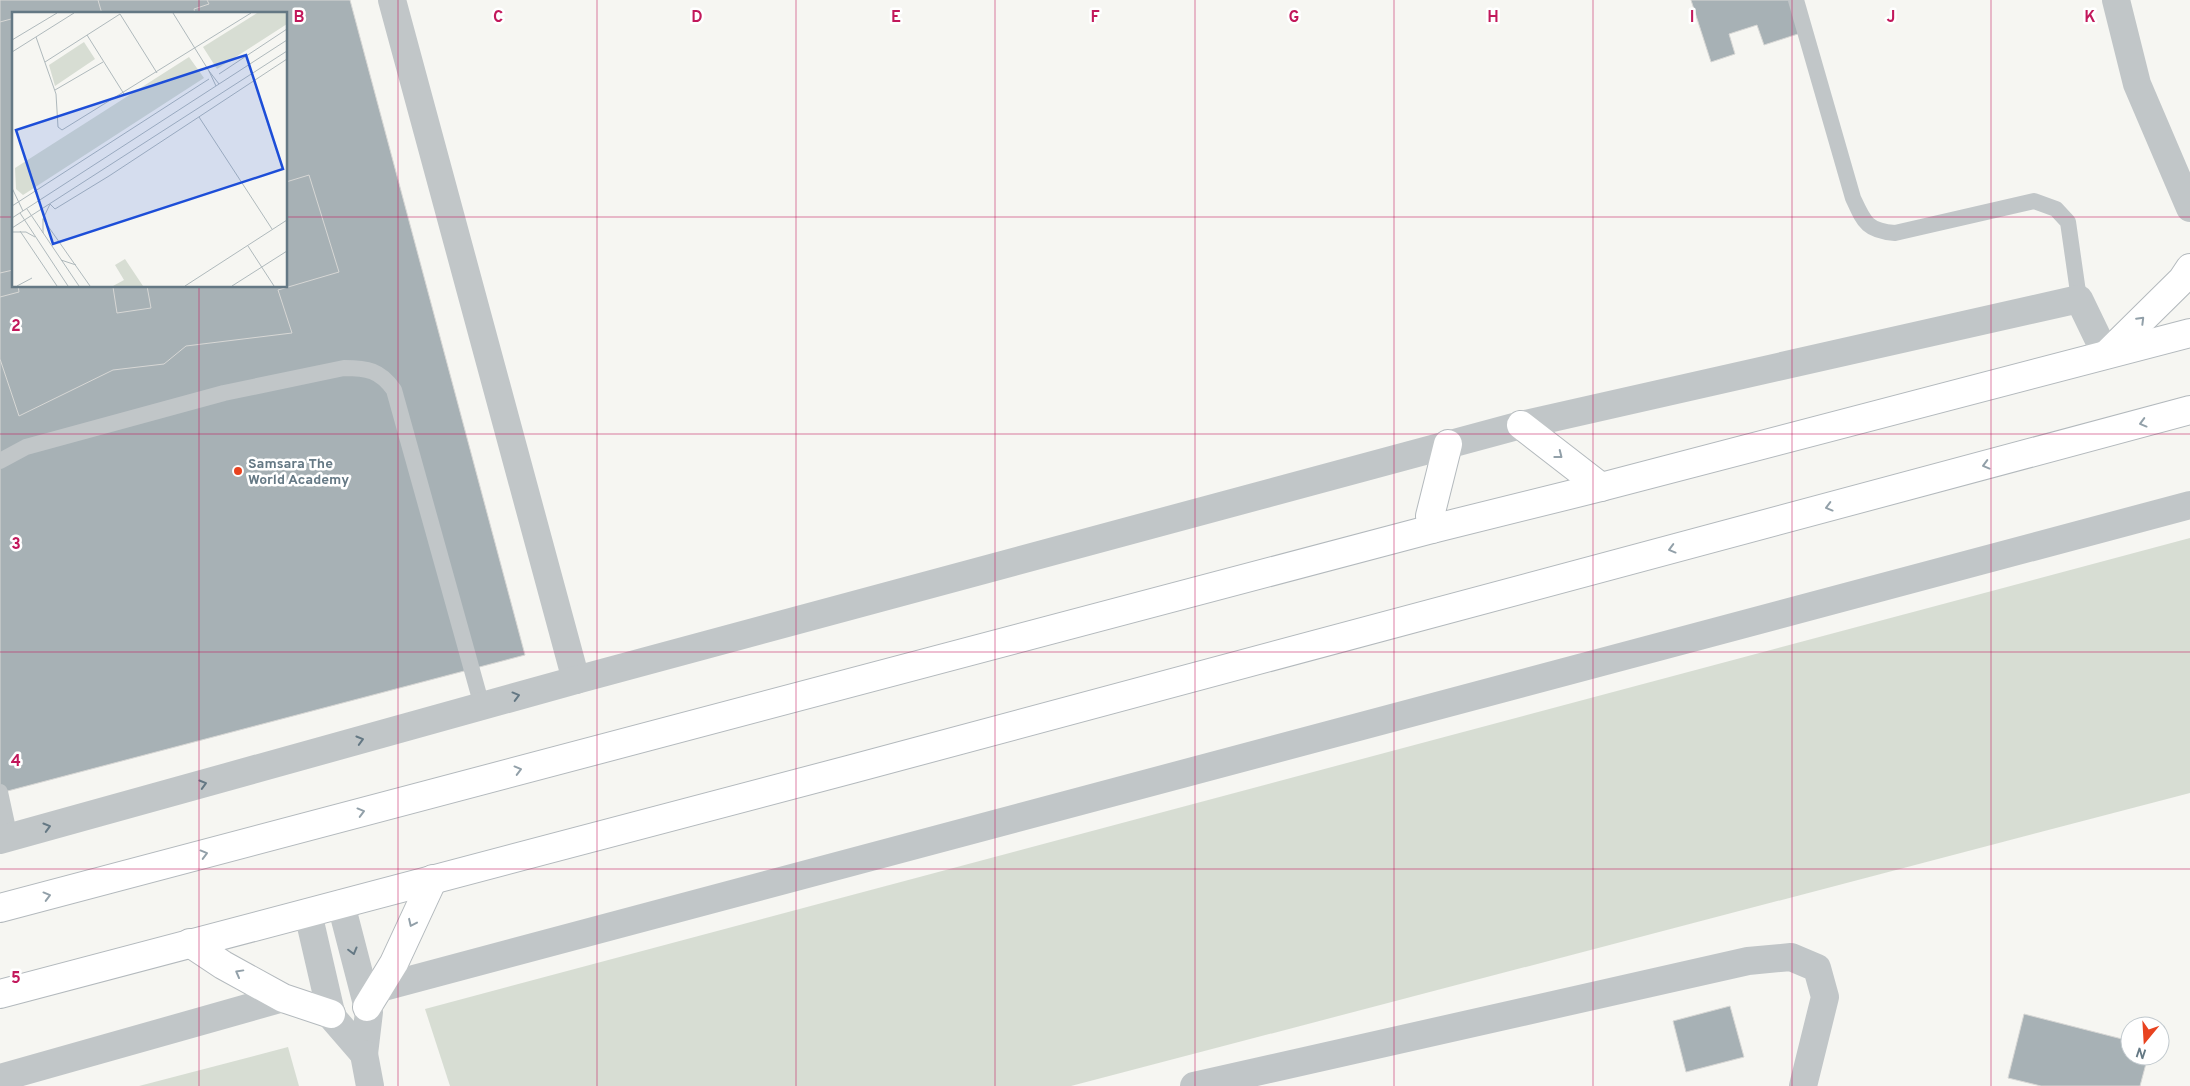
<svg xmlns="http://www.w3.org/2000/svg" width="2190" height="1086" viewBox="0 0 2190 1086" font-family="Overpass,sans-serif">
<rect width="100%" height="100%" fill="#f6f6f2"/>
<g fill="#d7ddd3">
<polygon points="2190,538 2190,793 1071,1086 450,1086 425,1009"/>
<polygon points="288,1047 299,1086 139,1086"/>
</g>
<g fill="#a7b1b5" stroke="#d7d7d5" fill-rule="evenodd">
<path d="M0 0H350L525 655 0 793ZM14 14H286V286H14Z"/>
<polygon points="98,0 207,0 209,4 194,9 195,14 102,14"/>
<polygon points="1691,0 1793,0 1804,32 1764,45 1757,25 1729,34 1735,54 1711,62"/>
<polygon points="11,19 14,29 14,273 13,270 0,273 0,22"/>
<polygon points="309,175 339,272 278,290 292,333 186,346 164,364 113,370 19,416 0,359 0,297 19,292 18,286 118,286 113,287 117,313 151,308 147,286 286,286 286,182"/>
<polygon points="1730,1006 1744,1057 1686,1072 1673,1021"/>
<polygon points="2024,1014 2130,1041 2130,1056 2148,1056 2140,1086 2041,1086 2008,1078"/>
</g>
<g fill="none" stroke-linecap="round" stroke-linejoin="round">
<g stroke="#b3b9bd" stroke-width="30">
<g id="secondary">
<polyline points="2107,354 2182,280 2190,268"/>
<polyline points="1521,425 1601,487"/>
<polyline points="1432,529 1430,516 1448,444"/>
<polyline points="0,908 1432,529 1601,487 2190,333"/>
<polyline points="190,943 223,965 283,998 331,1014"/>
<polyline points="0,994 852,769 2190,410"/>
<polyline points="367,1007 394,963 433,879"/>
</g>
</g>
<g stroke="#c1c6c8" stroke-width="16">
<path d="M1796 0 1853 198C1864 222 1867 231 1895 233L2034 201 2056 209 2068 222 2079 299"/>
<path d="M0 461 26 447 224 393 344 368C367 368 380 370 394 390L482 706"/>
<polyline points="0,792 10,838"/>
</g>
<g stroke="#c1c6c8" stroke-width="28">
<polyline points="392,0 576,680"/>
<polyline points="2116,0 2137,84 2190,208"/>
<polyline points="0,840 576,680 1521,425 2079,299 2106,355"/>
<polyline points="308,913 332,1017 364,1054 369,1012 341,904"/>
<polyline points="380,988 2190,505"/>
<polyline points="364,1054 370,1086"/>
<polyline points="0,1078 283,998"/>
<polyline points="1194,1086 1748,961 1791,957 1817,968 1825,997 1803,1086"/>
</g>
<use href="#secondary" stroke="#fff" stroke-width="28"/>
</g>
<defs><path id="oneway-chevron" d="M-2-3.5L2.5 0L-2 3.5" fill="none" stroke-width="1.6" stroke-linecap="round" stroke-linejoin="round" transform="scale(1.25)"/></defs>
<g stroke="#92a0a9">
<use href="#oneway-chevron" transform="translate(2141 320) rotate(-45)"/>
<use href="#oneway-chevron" transform="translate(2143 423) rotate(165)"/>
<use href="#oneway-chevron" transform="translate(1559 455) rotate(38)"/>
<use href="#oneway-chevron" transform="translate(1986 465) rotate(165)"/>
<use href="#oneway-chevron" transform="translate(1829 507) rotate(165)"/>
<use href="#oneway-chevron" transform="translate(1672 549) rotate(165)"/>
<use href="#oneway-chevron" transform="translate(518 770) rotate(-15)"/>
<use href="#oneway-chevron" transform="translate(361 812) rotate(-15)"/>
<use href="#oneway-chevron" transform="translate(204 854) rotate(-15)"/>
<use href="#oneway-chevron" transform="translate(47 896) rotate(-15)"/>
<use href="#oneway-chevron" transform="translate(412 923) rotate(115)"/>
<use href="#oneway-chevron" transform="translate(239 973) rotate(-151)"/>
</g>
<g stroke="#647884">
<use href="#oneway-chevron" transform="translate(516 696) rotate(-15)"/>
<use href="#oneway-chevron" transform="translate(360 740) rotate(-16)"/>
<use href="#oneway-chevron" transform="translate(203 784) rotate(-16)"/>
<use href="#oneway-chevron" transform="translate(47 827) rotate(-16)"/>
<use href="#oneway-chevron" transform="translate(353 951) rotate(75)"/>
</g>
<path fill="none" stroke="#c2185b" stroke-width="1" stroke-opacity="0.55" d="M199 0V14M398 0V1086M597 0V1086M796 0V1086M995 0V1086M1195 0V1086M1394 0V1086M1593 0V1086M1792 0V1086M1991 0V1086M0 217H14M286 217H2190M199 286V1086M0 434H2190M0 652H2190M0 869H2190"/>
<circle fill="#e8421f" stroke="#fff" stroke-width="2" cx="238" cy="471" r="5"/>
<g text-anchor="middle" stroke-width="5" stroke-linejoin="round" paint-order="stroke">
<g font-size="14" font-weight="bold" fill="#647884" stroke="#fff" text-anchor="start">
<text x="248" y="468">Samsara The<tspan x="248" dy="16">World Academy</tspan></text>
</g>
</g>
<g transform="translate(12 12)">
<rect width="275" height="275" fill="#f6f6f2"/>
<path d="M245 1H275V12L205 57 191 35ZM72 30 83 47 43 74 37 53ZM177 45 192 66 11 183 4 177 3 156ZM113 247 131 274H101L112 268 103 253Z" fill="#d7ddd3"/>
<path fill="none" stroke="#afb9bc" stroke-width="1" d="M161 1 197 59M75 23 112 82M24 25 44 82 46 115 50 118 239 1M0 28 45 1M0 40 62 1M33 50 108 2 145 61M207 62 275 17M204 74 197 59 207 72M43 78 91 50M187 105 260 217M0 176 11 199M0 194 197 67M15 197 67 274M8 201 56 274M0 206 275 28M31 207 78 274M0 216 275 39M8 219 45 274M0 220H14L23 225M31 221V207L38 192 43 197 97 164 275 47M236 234 262 274M49 248 64 253M5 274 20 266M173 274 275 208M220 274 275 239"/>
<path fill="#1d4ed8" fill-opacity="0.15" stroke="#1d4ed8" stroke-width="2.5" d="M234 43 271 157 41 232 4 118Z"/>
<rect width="275" height="275" fill="none" stroke="#647884" stroke-width="2.5"/>
</g>
<g font-size="16" text-anchor="middle" font-weight="bold" fill="#c2185b" stroke="#fff" stroke-width="5" stroke-linejoin="round" paint-order="stroke">
<text x="299" y="22">B</text>
<text x="498" y="22">C</text>
<text x="697" y="22">D</text>
<text x="896" y="22">E</text>
<text x="1095" y="22">F</text>
<text x="1294" y="22">G</text>
<text x="1493" y="22">H</text>
<text x="1692" y="22">I</text>
<text x="1891" y="22">J</text>
<text x="2090" y="22">K</text>
<text x="16" y="331">2</text>
<text x="16" y="549">3</text>
<text x="16" y="766">4</text>
<text x="16" y="983">5</text>
</g>
<g transform="translate(2145 1041) rotate(198)"><circle r="24" fill="#ffffff" stroke="#c1c9ce"/>
<path d="M0-4L9 19L0 12L-9 19Z" fill="#e8421f"/>
<text y="-8" font-size="14" font-weight="bold" text-anchor="middle" fill="#647884">N</text>
</g>
</svg>
